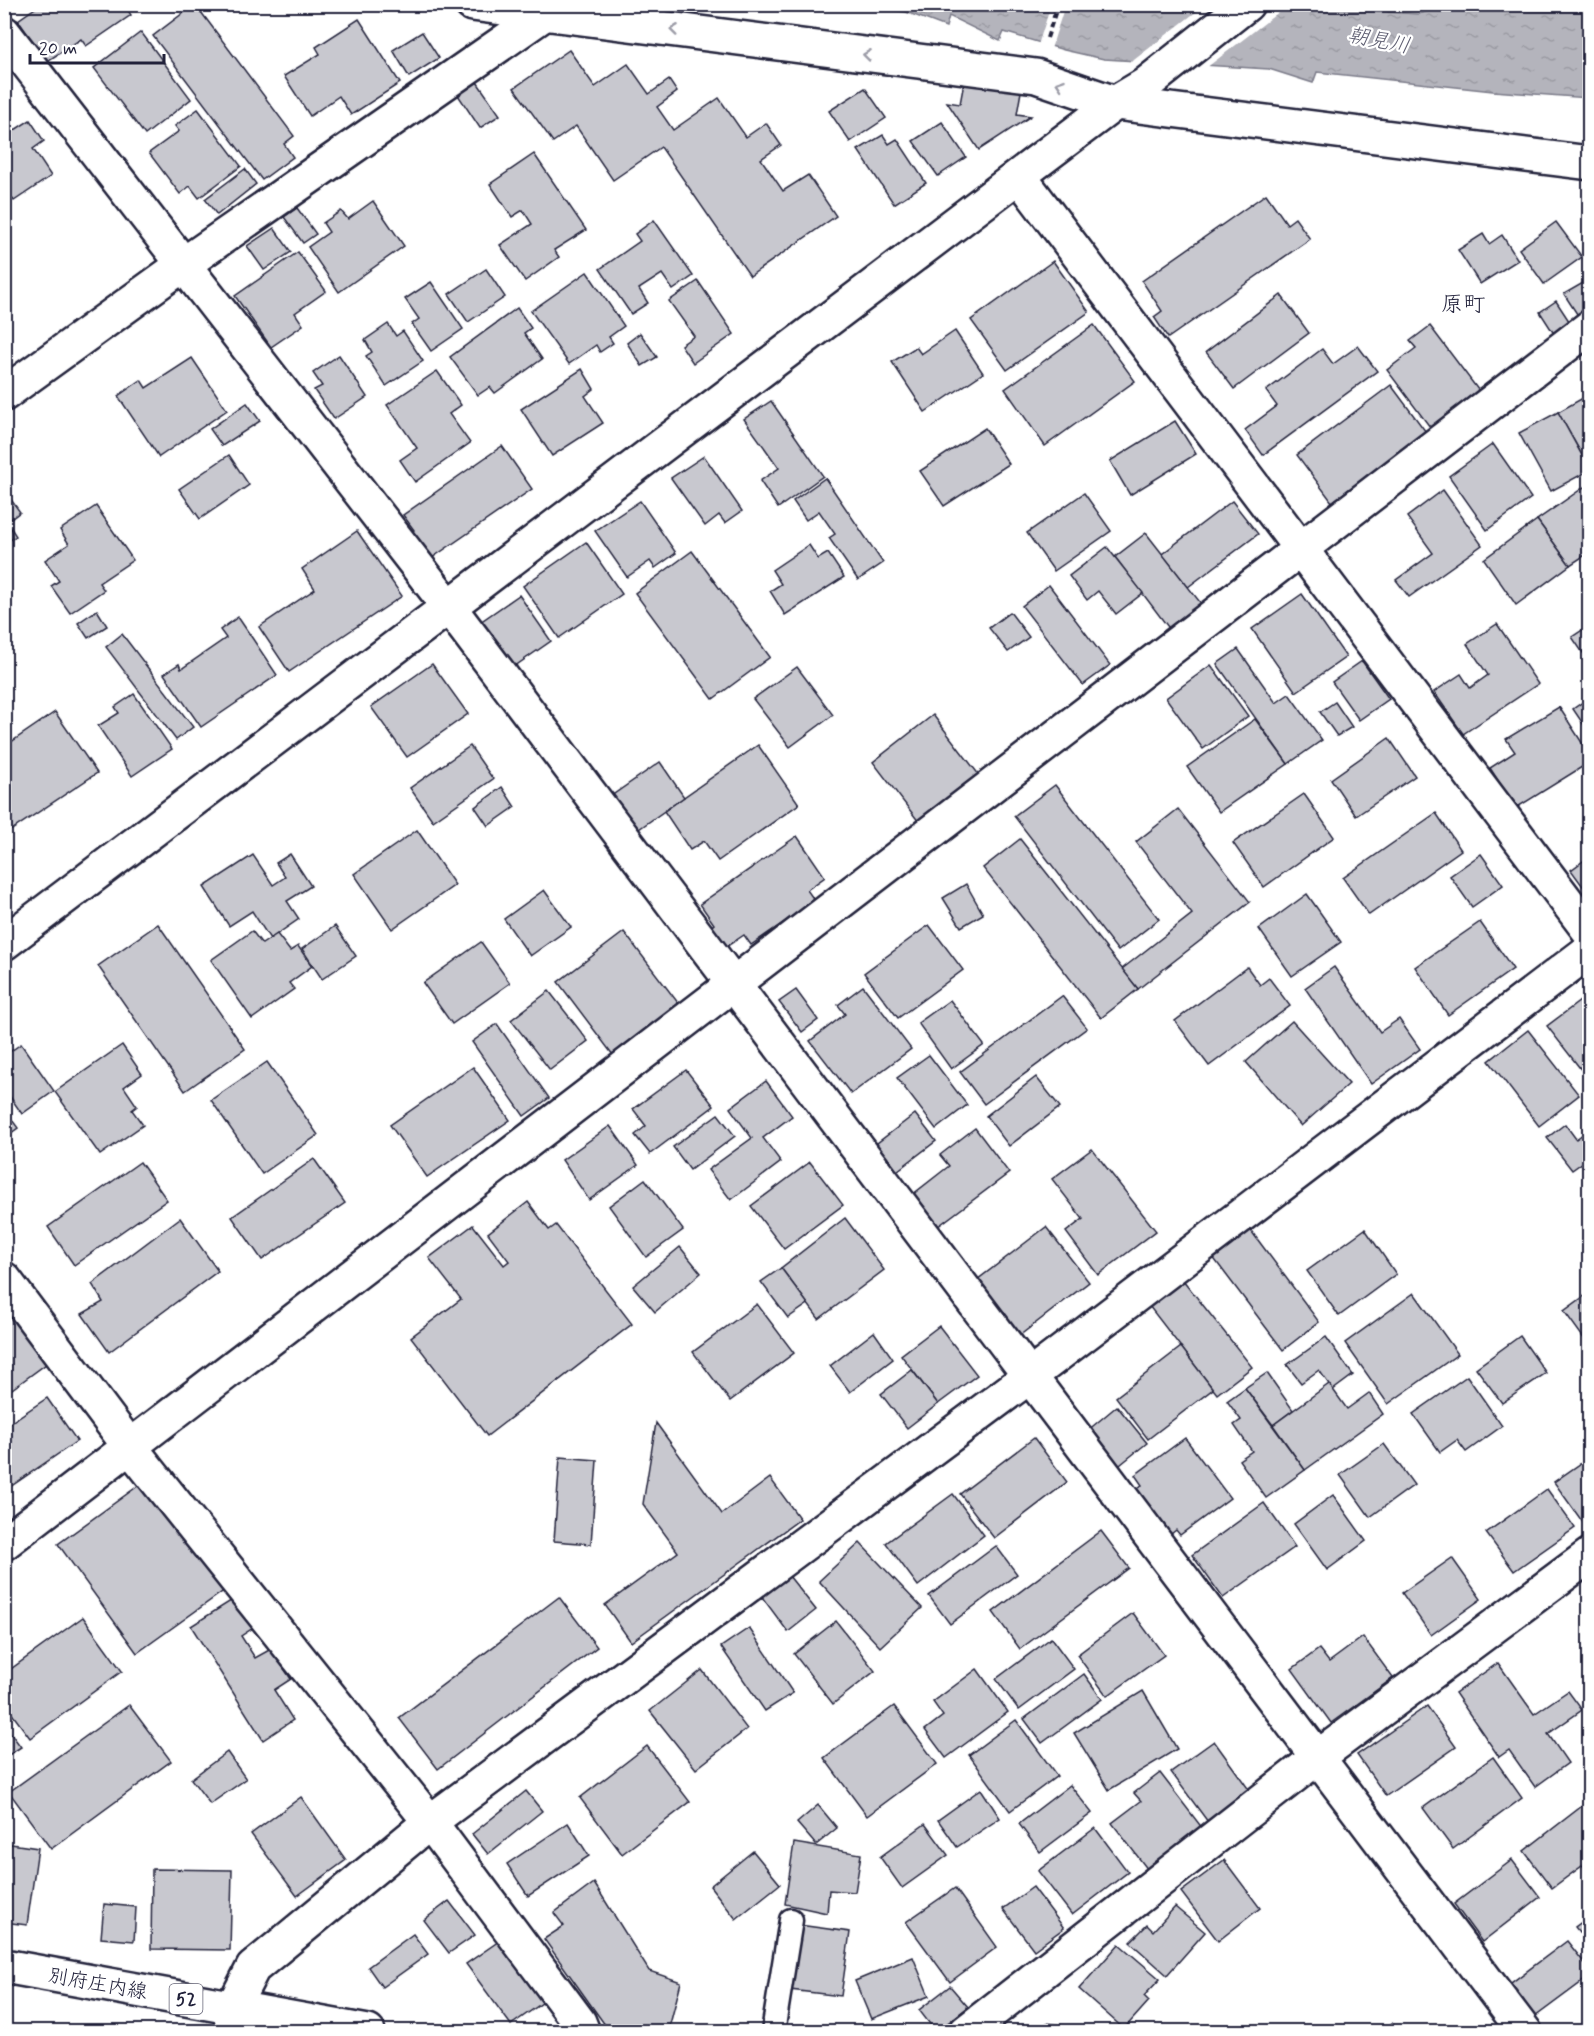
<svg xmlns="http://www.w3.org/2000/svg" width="1594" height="2036" viewBox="0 0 1594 2036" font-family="Mynerve,'Klee One',sans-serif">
<defs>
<pattern id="water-ripples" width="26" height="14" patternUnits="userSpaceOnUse" patternTransform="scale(1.5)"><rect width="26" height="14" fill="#b4b4bc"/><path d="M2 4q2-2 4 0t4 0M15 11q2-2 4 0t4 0" fill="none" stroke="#9a9aa2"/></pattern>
</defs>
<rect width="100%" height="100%" fill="#fff"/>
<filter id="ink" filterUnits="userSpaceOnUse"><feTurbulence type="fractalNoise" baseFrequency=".0167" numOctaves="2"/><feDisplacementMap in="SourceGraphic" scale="12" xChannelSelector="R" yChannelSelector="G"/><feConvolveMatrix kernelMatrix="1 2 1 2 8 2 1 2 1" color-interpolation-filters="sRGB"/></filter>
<g filter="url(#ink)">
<polygon fill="url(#water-ripples)" stroke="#7a7a88" stroke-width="1.5" points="1368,4 1389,12 1418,14 1452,5 1589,5 1589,98 1493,91 1317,72 1313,83 1269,69 1104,59 1064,50 1004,32 1000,41 949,16 946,27 906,12 853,5"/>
<g fill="#fff">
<polygon points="1051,5 1065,5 1051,49 1038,45"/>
<polygon points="1205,5 1288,5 1206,68 1130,63"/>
</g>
<g fill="#c8c8cf" stroke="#22223b" stroke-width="1.5">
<polygon points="41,4 124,4 131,15 86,46 81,39 46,62 18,20"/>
<polygon points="195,4 294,136 284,144 293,157 262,180 153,36"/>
<polygon points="359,19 400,83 351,115 339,96 310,116 284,76 320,54 316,47"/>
<polygon points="141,32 191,99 145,135 94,68"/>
<polygon points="422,32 439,58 409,77 393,50"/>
<polygon points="569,50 595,87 628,64 649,94 669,80 677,92 657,107 673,130 719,98 746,137 766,123 781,145 761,159 783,191 808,175 836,216 750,276 661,147 613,180 576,126 553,142 514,88"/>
<polygon points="965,77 1022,86 1017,114 1031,116 979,150 947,102 960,104"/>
<polygon points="477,82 500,115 480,128 458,95"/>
<polygon points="865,88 886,118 850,142 829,111"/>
<polygon points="198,109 241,166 199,198 190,186 180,194 149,153 179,131 175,126"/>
<polygon points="30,120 44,141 33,149 51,176 14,201 4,186 4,137"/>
<polygon points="942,122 966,157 938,176 913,141"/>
<polygon points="883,135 889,144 897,139 926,183 894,204 858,150"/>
<polygon points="534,154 586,230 554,250 559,257 525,281 500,245 532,224 523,210 512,217 490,184"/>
<polygon points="245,169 256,184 217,215 205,199"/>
<polygon points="1266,194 1287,224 1295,218 1310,239 1168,338 1154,317 1162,311 1142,281"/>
<polygon points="373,201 404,246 339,292 308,247 329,232 323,223 341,211 348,219"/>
<polygon points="297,208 316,234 303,243 284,217"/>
<polygon points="654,220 693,276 673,290 662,274 639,289 648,303 631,314 600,269 640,241 635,234"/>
<polygon points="1556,222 1582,257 1544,284 1519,249"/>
<polygon points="274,228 291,252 264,270 247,246"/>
<polygon points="1483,234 1489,244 1502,235 1518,260 1480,284 1458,250"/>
<polygon points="298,252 326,291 295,313 303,325 271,347 235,296"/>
<polygon points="1053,261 1089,312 1007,370 971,320"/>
<polygon points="486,269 505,297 468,322 449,294"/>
<polygon points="587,272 624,326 609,337 613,343 600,352 596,345 569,364 531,311"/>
<polygon points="698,281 734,334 693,363 681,345 694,336 669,301"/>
<polygon points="431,282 463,329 431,351 412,324 419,319 405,299"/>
<polygon points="1583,283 1590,294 1590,311 1579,317 1564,294"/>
<polygon points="1281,295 1309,333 1234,389 1206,352"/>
<polygon points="1556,301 1575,330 1558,340 1540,312"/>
<polygon points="517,308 531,328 524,333 542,359 495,393 490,387 478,395 450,357"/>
<polygon points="388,324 396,336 403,331 423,361 386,386 366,356 372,352 365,340"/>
<polygon points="1094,325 1135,381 1045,446 1005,389"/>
<polygon points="1430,326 1485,399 1436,435 1387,370 1416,348 1410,341"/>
<polygon points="955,331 983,373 925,412 892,362 916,347 921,354"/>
<polygon points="640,333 657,357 642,366 627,343"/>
<polygon points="1358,346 1377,371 1263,455 1245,430 1277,406 1266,391 1322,349 1333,364"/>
<polygon points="339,355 367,397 334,419 314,390 322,386 313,373"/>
<polygon points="192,358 227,410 159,457 118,396 141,380 146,388"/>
<polygon points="582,369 594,389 585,396 603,423 552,456 521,409"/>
<polygon points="437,371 461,405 449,414 470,443 415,482 400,460 417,448 387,405"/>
<polygon points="1391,385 1426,432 1332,502 1297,455"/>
<polygon points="1590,394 1590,469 1558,412"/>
<polygon points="771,401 823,476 778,508 760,481 779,468 744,419"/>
<polygon points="247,403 260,421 222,446 210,429"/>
<polygon points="1558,412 1590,470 1551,491 1519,433"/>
<polygon points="1175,421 1196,454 1130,495 1110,461"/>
<polygon points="985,428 1009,464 944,506 920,471"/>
<polygon points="1493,444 1531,498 1487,530 1449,476"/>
<polygon points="502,446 532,489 429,560 410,532 414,530 403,515"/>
<polygon points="229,455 249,485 200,519 179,489"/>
<polygon points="704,456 742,511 725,523 719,515 705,526 671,478"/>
<polygon points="825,478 883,563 858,580 829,538 835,534 819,511 806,520 793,501"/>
<polygon points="1587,485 1590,489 1590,552 1570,565 1537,520"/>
<polygon points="4,490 20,512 7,522 16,536 4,544"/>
<polygon points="1443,490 1482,545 1409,597 1396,580 1433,553 1407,517"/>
<polygon points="1084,493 1111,531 1054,571 1027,533"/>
<polygon points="640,501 676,553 655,568 650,561 627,577 595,531"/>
<polygon points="1232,501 1258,534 1188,587 1162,554"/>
<polygon points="96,506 133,560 99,583 104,590 70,613 51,586 59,581 45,560 69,544 60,530"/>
<polygon points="1537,520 1570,565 1516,605 1484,559"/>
<polygon points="357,531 402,596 289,672 259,627 315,589 302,569"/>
<polygon points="1146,533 1203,606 1171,631 1115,557"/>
<polygon points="586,542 622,594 559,638 523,586"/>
<polygon points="809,545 818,559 828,553 844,577 785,615 770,591 781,584 772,570"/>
<polygon points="1107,547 1143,593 1116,614 1098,591 1087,600 1069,576"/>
<polygon points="692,551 770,657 713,699 635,593"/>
<polygon points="1049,585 1110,665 1083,685 1022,606"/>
<polygon points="1302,594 1346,657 1296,692 1252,629"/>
<polygon points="519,595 551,641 505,673 473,627"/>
<polygon points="97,610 107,626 88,638 78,623"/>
<polygon points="1010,612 1029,637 1008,652 989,628"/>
<polygon points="238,617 277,675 201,727 164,674 179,664 181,669 226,638 220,630"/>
<polygon points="1497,624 1538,684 1463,734 1434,692 1461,674 1470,688 1488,675 1467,644"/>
<polygon points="1590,625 1590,649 1583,653 1572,637"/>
<polygon points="122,634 193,727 176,740 106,647"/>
<polygon points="1238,649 1276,703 1289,694 1322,740 1288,764 1217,664"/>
<polygon points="1362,661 1389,699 1359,720 1332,682"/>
<polygon points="432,664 468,714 407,757 371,707"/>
<polygon points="1211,665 1248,716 1203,749 1166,698"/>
<polygon points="797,667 833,715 790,747 753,699"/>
<polygon points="134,694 172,749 132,776 98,726 119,713 115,707"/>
<polygon points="1590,697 1590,734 1573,709"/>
<polygon points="1335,702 1352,727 1337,736 1320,712"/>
<polygon points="1559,707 1590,755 1590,762 1516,808 1490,768 1515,752 1506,739"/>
<polygon points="55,712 97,773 4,835 4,747"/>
<polygon points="933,715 983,780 922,826 873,762"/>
<polygon points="1255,719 1288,764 1219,812 1187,767"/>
<polygon points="1389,738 1415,776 1356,816 1331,779"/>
<polygon points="758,745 799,804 718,861 704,841 690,850 664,811"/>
<polygon points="470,746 493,779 433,821 410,788"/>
<polygon points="660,762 684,797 629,836 604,801"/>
<polygon points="1055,785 1159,919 1118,951 1014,816"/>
<polygon points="502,787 515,807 488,826 475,807"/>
<polygon points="1304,794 1334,837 1264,887 1233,843"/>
<polygon points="1178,809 1250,902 1138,989 1122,969 1192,914 1136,842"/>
<polygon points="1436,813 1461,850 1369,915 1343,878"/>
<polygon points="417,830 455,885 392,929 354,874"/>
<polygon points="797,836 825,877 807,890 815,901 751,945 744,935 717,953 703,933 714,924 700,904"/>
<polygon points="1020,839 1138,989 1101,1018 983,868"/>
<polygon points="290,854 311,886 287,901 299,919 270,939 252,911 229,926 204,887 253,855 273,885 285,877 276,863"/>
<polygon points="1481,854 1503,885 1472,907 1450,876"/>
<polygon points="1590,856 1590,896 1571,870"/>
<polygon points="966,884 983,914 961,927 943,898"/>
<polygon points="544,890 571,927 530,956 504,919"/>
<polygon points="1307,894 1341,942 1292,976 1259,929"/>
<polygon points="1480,922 1513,969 1448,1015 1415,967"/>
<polygon points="158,924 245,1049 185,1091 98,966"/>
<polygon points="929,925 963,970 898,1018 864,973"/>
<polygon points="335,926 356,956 322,979 302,949"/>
<polygon points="252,931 262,944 277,934 290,951 298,946 312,966 289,983 294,989 252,1019 211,960"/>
<polygon points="624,932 679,1004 613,1055 558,982"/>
<polygon points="481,942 510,983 452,1024 423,983"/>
<polygon points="1247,967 1260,985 1269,978 1290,1006 1209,1066 1175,1021"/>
<polygon points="1334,967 1380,1032 1399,1019 1420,1049 1371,1084 1305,988"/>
<polygon points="863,986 911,1049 851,1094 810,1041 845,1014 838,1005"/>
<polygon points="796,990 818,1020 802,1032 779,1002"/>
<polygon points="549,991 588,1041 550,1070 511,1020"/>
<polygon points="1062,996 1087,1028 984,1104 960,1072"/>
<polygon points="1584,998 1590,1006 1590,1081 1547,1026"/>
<polygon points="950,1000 984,1045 951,1069 918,1023"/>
<polygon points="1292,1021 1349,1084 1301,1126 1246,1062"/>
<polygon points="497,1024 549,1098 524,1116 472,1042"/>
<polygon points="1528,1030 1579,1095 1539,1126 1489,1061"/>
<polygon points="21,1044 54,1091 22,1114 4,1088 4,1056"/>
<polygon points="122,1045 142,1074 124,1087 137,1106 132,1110 143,1125 100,1155 55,1092"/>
<polygon points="929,1055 967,1105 936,1129 897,1078"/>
<polygon points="267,1062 318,1135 262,1174 211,1100"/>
<polygon points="473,1067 510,1120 427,1177 390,1125"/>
<polygon points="686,1070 714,1106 650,1154 635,1135 646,1126 633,1109"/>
<polygon points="1036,1077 1060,1107 1009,1146 986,1116"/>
<polygon points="766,1081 792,1116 763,1138 781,1162 731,1200 708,1170 752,1138 730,1108"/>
<polygon points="4,1109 18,1128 4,1138"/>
<polygon points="718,1114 735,1136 690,1170 673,1147"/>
<polygon points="915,1114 936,1141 889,1177 868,1150"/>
<polygon points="1565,1124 1576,1139 1590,1129 1590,1157 1572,1170 1547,1138"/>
<polygon points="610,1126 638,1165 589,1200 562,1160"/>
<polygon points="975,1128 1009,1173 937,1227 912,1195 949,1166 940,1155"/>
<polygon points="1092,1149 1156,1231 1098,1275 1066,1232 1083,1219 1052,1179"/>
<polygon points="314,1159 345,1203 262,1260 232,1217"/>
<polygon points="140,1162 167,1200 74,1265 48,1227"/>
<polygon points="810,1162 843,1205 784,1249 751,1206"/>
<polygon points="645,1179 683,1230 646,1257 609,1206"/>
<polygon points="528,1202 549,1230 556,1225 632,1324 487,1436 411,1337 461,1299 429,1258 473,1225 504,1265 509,1261 488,1233"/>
<polygon points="180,1218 218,1271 109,1352 82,1314 103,1302 92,1284"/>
<polygon points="845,1218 884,1270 819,1319 781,1268"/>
<polygon points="1046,1227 1089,1282 1019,1336 977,1280"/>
<polygon points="1249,1228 1319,1322 1283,1350 1212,1256"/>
<polygon points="1365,1229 1396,1274 1339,1316 1307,1271"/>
<polygon points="680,1247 701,1273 655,1312 633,1286"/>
<polygon points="781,1268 808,1304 788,1318 761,1282"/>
<polygon points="1183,1280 1252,1367 1217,1394 1149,1306"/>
<polygon points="1590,1292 1590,1347 1564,1311"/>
<polygon points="1414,1293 1458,1354 1388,1404 1345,1343"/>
<polygon points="757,1304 794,1353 730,1401 693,1352"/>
<polygon points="11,1316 46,1364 12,1389 4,1378 4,1320"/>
<polygon points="939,1326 977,1375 938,1404 901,1355"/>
<polygon points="874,1332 893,1359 850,1392 830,1366"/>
<polygon points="1520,1336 1546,1373 1502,1403 1476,1368"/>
<polygon points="1326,1337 1353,1375 1333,1390 1319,1370 1301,1383 1287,1365"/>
<polygon points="1181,1347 1213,1389 1148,1439 1116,1397"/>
<polygon points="912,1370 938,1404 907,1428 881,1394"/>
<polygon points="1267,1373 1293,1410 1273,1425 1245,1388"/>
<polygon points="1467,1376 1502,1426 1466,1452 1457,1440 1440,1452 1413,1414"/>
<polygon points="1329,1384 1347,1409 1369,1393 1383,1414 1305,1470 1273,1425"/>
<polygon points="1245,1388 1305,1470 1266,1498 1239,1460 1252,1451 1234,1425 1241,1420 1227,1401"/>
<polygon points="47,1398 77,1441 4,1491 4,1427"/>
<polygon points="1117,1406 1147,1443 1110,1473 1081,1436"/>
<polygon points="656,1423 722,1514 770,1478 800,1519 631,1642 605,1605 678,1552 643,1504"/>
<polygon points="1034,1438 1067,1482 994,1538 960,1494"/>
<polygon points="1185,1438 1230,1498 1180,1535 1176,1530 1165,1539 1130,1493 1142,1485 1135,1475"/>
<polygon points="1384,1444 1414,1485 1370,1517 1340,1475"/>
<polygon points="560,1457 597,1460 591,1544 554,1541"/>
<polygon points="1590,1457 1590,1520 1584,1524 1554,1482"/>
<polygon points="149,1478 229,1587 137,1653 58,1544"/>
<polygon points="1547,1489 1575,1528 1514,1571 1486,1533"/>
<polygon points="953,1494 984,1535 918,1586 886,1543"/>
<polygon points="1333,1495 1366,1541 1327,1570 1294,1524"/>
<polygon points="1264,1503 1295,1547 1223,1598 1192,1555"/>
<polygon points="1101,1531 1129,1568 1020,1649 993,1612"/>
<polygon points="860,1543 922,1608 880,1647 819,1581"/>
<polygon points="996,1546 1017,1574 950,1624 929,1596"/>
<polygon points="1452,1558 1481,1599 1431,1635 1402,1593"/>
<polygon points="789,1576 816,1610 788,1632 762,1597"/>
<polygon points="237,1597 256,1626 241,1636 255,1658 271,1649 291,1679 274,1690 293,1720 263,1740 191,1626"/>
<polygon points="559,1597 597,1647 438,1769 399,1718"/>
<polygon points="1133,1613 1164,1655 1107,1696 1077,1655"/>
<polygon points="83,1617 122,1671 30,1738 4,1703 4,1674"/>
<polygon points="836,1621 875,1671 833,1704 794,1654"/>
<polygon points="749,1628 793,1693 765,1711 721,1647"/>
<polygon points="1363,1637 1393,1678 1331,1723 1292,1669 1319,1649 1329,1662"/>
<polygon points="1051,1638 1074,1669 1019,1710 996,1679"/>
<polygon points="1498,1663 1534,1714 1568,1691 1582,1710 1548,1734 1568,1763 1535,1787 1509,1750 1499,1757 1455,1693"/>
<polygon points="977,1669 1008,1712 946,1758 925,1730 943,1716 933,1702"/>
<polygon points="702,1670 747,1729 696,1769 650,1711"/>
<polygon points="1084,1674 1102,1699 1042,1743 1024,1719"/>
<polygon points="1143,1691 1177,1749 1109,1790 1074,1733"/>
<polygon points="129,1705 171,1761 51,1849 9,1792"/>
<polygon points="894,1706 937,1764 867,1816 824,1758"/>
<polygon points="1427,1706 1456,1747 1386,1796 1357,1755"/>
<polygon points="1016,1720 1057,1776 1010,1811 969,1755"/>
<polygon points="4,1724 21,1747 4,1758"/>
<polygon points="1214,1741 1250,1791 1208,1822 1171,1772"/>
<polygon points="647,1746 690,1802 622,1854 580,1798"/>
<polygon points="227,1752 246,1779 210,1804 191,1779"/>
<polygon points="1493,1757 1522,1798 1453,1849 1423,1808"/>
<polygon points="1160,1773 1203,1829 1148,1870 1112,1823 1141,1801 1134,1793"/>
<polygon points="1070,1785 1092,1813 1040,1852 1019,1824"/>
<polygon points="981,1789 1000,1818 957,1847 938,1820"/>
<polygon points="526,1791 542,1811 488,1854 472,1834"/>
<polygon points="301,1797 346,1860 297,1896 251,1834"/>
<polygon points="1586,1803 1590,1807 1590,1860 1552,1888 1524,1851"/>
<polygon points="818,1805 837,1828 816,1845 797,1823"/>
<polygon points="568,1823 589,1856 528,1896 507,1864"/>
<polygon points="925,1824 948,1855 902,1888 880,1857"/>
<polygon points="1095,1828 1128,1872 1072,1915 1038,1871"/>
<polygon points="4,1843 38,1848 27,1925 4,1922"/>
<polygon points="794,1843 861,1854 855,1892 829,1890 827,1913 785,1904"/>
<polygon points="753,1851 780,1884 736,1919 710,1886"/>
<polygon points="1224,1860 1260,1908 1218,1941 1181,1892"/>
<polygon points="1512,1860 1540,1897 1482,1942 1454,1904"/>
<polygon points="152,1869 232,1870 230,1950 151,1949"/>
<polygon points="594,1883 649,1971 681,1982 668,2032 610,2032 544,1939 564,1926 554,1913"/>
<polygon points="1033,1887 1064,1928 1034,1950 1003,1909"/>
<polygon points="955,1888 997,1947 950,1982 906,1922"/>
<polygon points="449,1901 475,1935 449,1953 424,1920"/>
<polygon points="104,1904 136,1907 134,1941 101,1938"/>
<polygon points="1175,1907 1205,1932 1167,1975 1130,1942 1147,1925 1153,1931"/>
<polygon points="1590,1916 1590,1946 1575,1927"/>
<polygon points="799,1925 850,1932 841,1996 790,1990"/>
<polygon points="413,1934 428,1954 382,1987 368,1967"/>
<polygon points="505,1937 549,1998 511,2025 466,1964"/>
<polygon points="1567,1941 1590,1970 1590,1976 1524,2025 1499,1992"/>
<polygon points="1119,1944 1160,1979 1144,1996 1149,2001 1124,2029 1079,1989"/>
<polygon points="913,1957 929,1996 871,2019 855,1981"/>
<polygon points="950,1986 968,2007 936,2032 919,2010"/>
<polygon points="1047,2023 1086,2029 1090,2032 1045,2032"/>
<polygon points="1392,2023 1398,2032 1380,2032"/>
</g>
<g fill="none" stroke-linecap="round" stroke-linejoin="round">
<g stroke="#22223b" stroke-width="27">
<polyline id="service" points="773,2032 791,1920"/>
</g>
<g stroke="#22223b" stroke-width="38">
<g id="minor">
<polyline points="472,4 1036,76 1115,103 1590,163"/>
<polyline points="4,33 449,607 1525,2032"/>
<polyline points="1019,176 1590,932"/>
<polyline points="4,394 184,264 544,14"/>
<polyline points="4,1279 130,1447 430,1822 579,2022 583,2032"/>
<polyline points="4,1543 1590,327"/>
<polyline points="231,2032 233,2007 253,1968 430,1822 1030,1376 1590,950"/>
<polyline points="966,2032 1318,1757 1590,1555"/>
</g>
</g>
<g stroke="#22223b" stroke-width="38">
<polyline id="tertiary" points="4,943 1115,103 1145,85 1247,4"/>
</g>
<g stroke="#22223b" stroke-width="38">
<polyline id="primary" points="4,1966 368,2032"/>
</g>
<polyline stroke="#22223b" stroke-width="4" stroke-dasharray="6 4.5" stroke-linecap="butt" points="1047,38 1058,4"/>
<use href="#service" stroke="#fff" stroke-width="22"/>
<use href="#minor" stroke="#fff" stroke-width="33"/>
<use href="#tertiary" stroke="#fff" stroke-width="33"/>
<use href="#primary" stroke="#fff" stroke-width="33"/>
</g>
<defs><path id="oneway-chevron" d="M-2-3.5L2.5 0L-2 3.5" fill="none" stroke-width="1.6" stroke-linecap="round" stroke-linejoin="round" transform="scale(1.5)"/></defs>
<g stroke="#9c9ca7">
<use href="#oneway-chevron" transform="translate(674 30) rotate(-173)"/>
<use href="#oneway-chevron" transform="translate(867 55) rotate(-173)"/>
<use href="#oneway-chevron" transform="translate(1060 84) rotate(-161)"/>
</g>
</g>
<g text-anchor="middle" stroke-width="4.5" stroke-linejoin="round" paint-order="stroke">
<rect fill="#fff" stroke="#646476" stroke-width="1.5" x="169.5" y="1984" width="33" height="30" rx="4.5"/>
<g font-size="18" font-weight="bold" fill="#22223b">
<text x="186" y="2005">52</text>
</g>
<g font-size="20" fill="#22223b" stroke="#fff">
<text transform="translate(98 1983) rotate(10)" y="7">別府庄内線</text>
</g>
<g font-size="21" font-style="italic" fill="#5c5c6f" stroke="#fff">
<text transform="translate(1379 40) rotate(11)" y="7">朝見川</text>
</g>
<g font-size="22" fill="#22223b" stroke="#fff">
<text x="1463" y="311">原町</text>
</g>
</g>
<rect width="1594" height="2036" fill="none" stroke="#fff" stroke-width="24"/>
<rect x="12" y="12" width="1570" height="2012" fill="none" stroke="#22223b" stroke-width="2" filter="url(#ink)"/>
<path d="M30 54v9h134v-9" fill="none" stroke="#22223b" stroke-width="3"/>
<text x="39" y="54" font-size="18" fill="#22223b" stroke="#ffffff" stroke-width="4.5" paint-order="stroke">20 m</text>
</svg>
